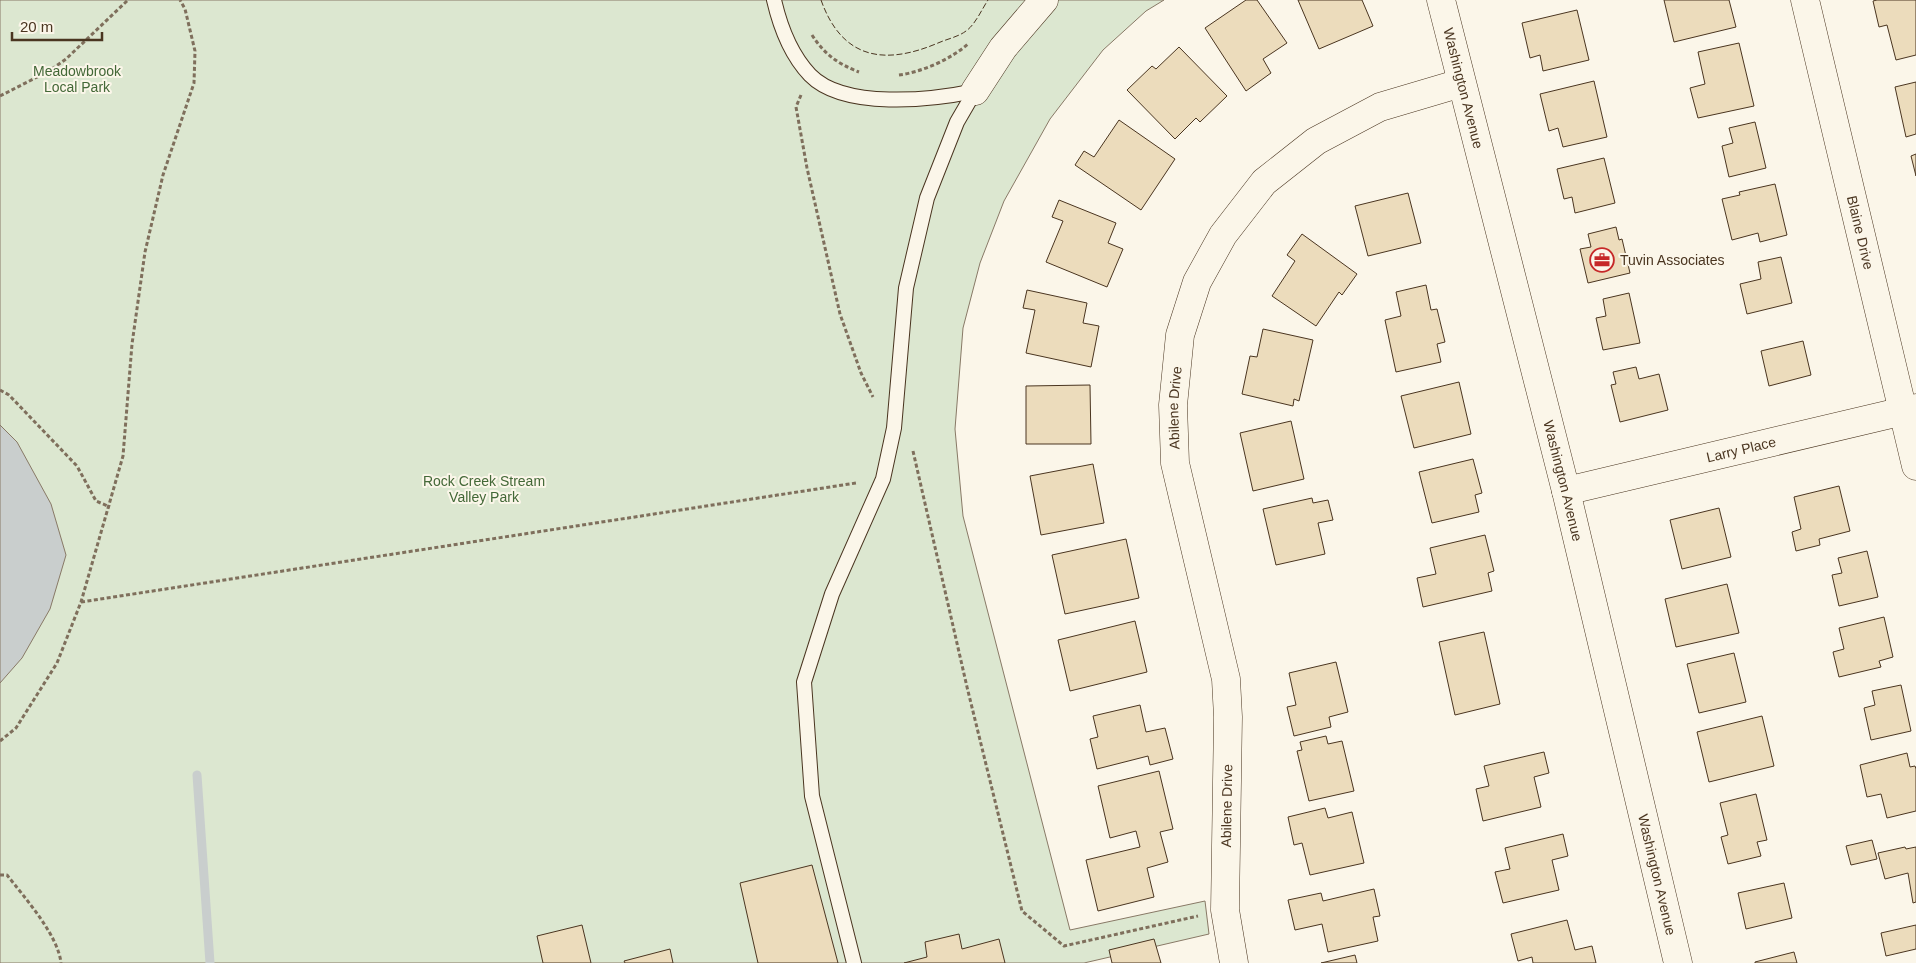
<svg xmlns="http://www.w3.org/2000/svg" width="1916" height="963" viewBox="0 0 1916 963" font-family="Arial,sans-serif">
<rect width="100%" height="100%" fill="#fbf6e9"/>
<polygon fill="#dce7d0" stroke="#887966" points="0,0 1164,0 1146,11 1103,50 1050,119 1004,201 980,263 963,328 955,429 963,516 1070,930 1205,901 1209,934 1084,963 0,963"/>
<polygon fill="#c9cecd" stroke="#887966" points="0,425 17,442 51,504 66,555 50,609 22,658 0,683"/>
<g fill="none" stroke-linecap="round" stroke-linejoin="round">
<polyline stroke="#c9cecd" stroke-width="9" points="197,775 210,963"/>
</g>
<g fill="#ecdcbc" stroke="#4a3520">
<polygon points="1246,0 1257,0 1287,43 1263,59 1271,73 1246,91 1205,28"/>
<polygon points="1298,0 1362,0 1373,26 1319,49"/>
<polygon points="1664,0 1729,0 1736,27 1674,42"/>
<polygon points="1877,0 1916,0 1916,55 1896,60 1887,25 1879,27 1873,1"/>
<polygon points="1577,10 1589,60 1543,71 1540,55 1530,58 1522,23"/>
<polygon points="1739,43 1754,106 1698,118 1690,88 1705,84 1698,52"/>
<polygon points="1179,47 1227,96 1200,122 1196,118 1175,139 1127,90 1152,66 1156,69"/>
<polygon points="1594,81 1607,137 1563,147 1558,128 1549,131 1540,94"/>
<polygon points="1916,82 1916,134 1906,137 1895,87"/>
<polygon points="1119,120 1175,159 1141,210 1075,165 1084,151 1094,157"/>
<polygon points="1755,122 1766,168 1729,177 1722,146 1733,143 1729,128"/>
<polygon points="1916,154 1916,176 1911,156"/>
<polygon points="1604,158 1615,203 1575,213 1572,197 1564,199 1557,169"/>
<polygon points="1775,184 1787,235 1760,242 1758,233 1732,240 1722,199 1740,195 1739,192"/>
<polygon points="1408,193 1421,243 1368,256 1355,206"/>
<polygon points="1059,200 1116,223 1108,243 1123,249 1107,287 1046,262 1063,221 1052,217"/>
<polygon points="1616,227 1619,240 1622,239 1630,273 1588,283 1580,249 1591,247 1588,234"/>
<polygon points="1302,234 1357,274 1342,295 1339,292 1316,326 1272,296 1295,261 1287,255"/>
<polygon points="1781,257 1792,303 1747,314 1740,284 1761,279 1758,262"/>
<polygon points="1426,285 1431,310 1437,309 1445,342 1437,344 1441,362 1396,372 1385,320 1401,316 1396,292"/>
<polygon points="1027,290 1087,303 1083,323 1099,326 1091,367 1026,353 1035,310 1023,308"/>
<polygon points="1629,293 1640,343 1603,350 1596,318 1606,316 1603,299"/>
<polygon points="1263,329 1313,340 1299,401 1294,399 1293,406 1242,394 1250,356 1257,357"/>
<polygon points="1803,341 1811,375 1769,386 1761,351"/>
<polygon points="1636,367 1639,379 1659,374 1668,410 1620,422 1611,385 1616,384 1613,372"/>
<polygon points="1459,382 1471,434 1414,448 1401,396"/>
<polygon points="1090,385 1091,444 1026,444 1026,386"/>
<polygon points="1291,421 1304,479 1253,491 1240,433"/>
<polygon points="1473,459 1482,493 1475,495 1479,512 1432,523 1419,472"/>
<polygon points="1093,464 1104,523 1041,535 1030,476"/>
<polygon points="1839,486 1850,531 1819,539 1820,545 1796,551 1792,532 1801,529 1794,497"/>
<polygon points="1312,498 1313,503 1328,500 1333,520 1318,523 1325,554 1276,565 1263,509"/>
<polygon points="1719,508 1731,557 1682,569 1670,520"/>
<polygon points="1485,535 1494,571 1488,573 1492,591 1423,607 1417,578 1436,574 1430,548"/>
<polygon points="1126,539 1139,598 1065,614 1052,555"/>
<polygon points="1867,551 1878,597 1839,606 1832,575 1842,573 1838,558"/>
<polygon points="1727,584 1739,633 1676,647 1665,599"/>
<polygon points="1884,617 1893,657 1879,661 1881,667 1839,677 1833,652 1844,649 1839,628"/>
<polygon points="1135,621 1147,672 1070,691 1058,640"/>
<polygon points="1484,632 1500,704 1455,715 1439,642"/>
<polygon points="1734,653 1746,702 1699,713 1687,664"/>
<polygon points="1336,662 1348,712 1329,717 1331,727 1294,736 1287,707 1296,705 1289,673"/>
<polygon points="1901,685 1911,731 1871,740 1864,708 1875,705 1872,691"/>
<polygon points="1140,705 1146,732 1165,728 1173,759 1150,765 1148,756 1097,769 1090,739 1098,737 1093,716"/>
<polygon points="1762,716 1774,766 1709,782 1697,732"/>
<polygon points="1326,736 1328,744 1342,741 1354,791 1309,801 1297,751 1302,750 1300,742"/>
<polygon points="1544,752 1549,773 1534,777 1541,807 1483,821 1476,789 1489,786 1484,766"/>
<polygon points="1907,753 1910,767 1915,766 1916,769 1916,811 1887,818 1881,794 1867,797 1860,765"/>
<polygon points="1159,771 1173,829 1160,832 1168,862 1147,868 1154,897 1098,911 1086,860 1140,847 1136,831 1110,838 1098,786"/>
<polygon points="1756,794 1767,840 1757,842 1761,856 1728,864 1721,837 1728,835 1720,803"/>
<polygon points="1325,808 1328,818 1352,812 1364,863 1310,875 1302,843 1294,845 1288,817"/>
<polygon points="1563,834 1568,856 1552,860 1559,890 1503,903 1495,872 1510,869 1505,848"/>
<polygon points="1872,840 1877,859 1851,865 1846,846"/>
<polygon points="1905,847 1906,849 1916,847 1916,902 1913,903 1908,873 1885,879 1878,853"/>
<polygon points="812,865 838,963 758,963 740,883"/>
<polygon points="1784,883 1792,918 1746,929 1738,893"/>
<polygon points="1374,889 1380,916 1373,917 1378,941 1328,952 1322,924 1295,930 1288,900 1321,893 1323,901"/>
<polygon points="1567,920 1575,950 1592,946 1596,963 1533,963 1532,957 1518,961 1511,934"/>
<polygon points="582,925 591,963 543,963 537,936"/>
<polygon points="1916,925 1916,949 1886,956 1881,933"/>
<polygon points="959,934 962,949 999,939 1005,963 904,963 927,957 925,942"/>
<polygon points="1154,939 1161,963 1112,963 1109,950"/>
<polygon points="670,949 673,963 625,963 624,961"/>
<polygon points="1794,952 1797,963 1755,963 1755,962"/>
<polygon points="1355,955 1357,963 1321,963"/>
</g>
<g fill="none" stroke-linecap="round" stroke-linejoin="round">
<g stroke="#4a3520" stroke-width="16">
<g id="service">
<path d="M774 0C780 26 791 55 810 75 844 110 932 100 975 91"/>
<polyline points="854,963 812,796 804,682 832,594 883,479 894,428 906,288 927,198 957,122 975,91"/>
</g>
</g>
<g stroke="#4a3520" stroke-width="29">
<g id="minor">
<path id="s1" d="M1441 0 1566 491 1678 963"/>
<path id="s2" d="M1805 0 1916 466"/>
<polyline points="975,91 1003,48 1044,0"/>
<path id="s3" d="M1566 491 1916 408"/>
<path id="s4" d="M1234 963 1225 910 1228 717 1226 679 1175 463 1173 405 1180 335 1197 282 1223 235 1264 182 1316 141 1380 107 1461 83"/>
</g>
</g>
<g stroke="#7f6f5c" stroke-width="3" stroke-dasharray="4 2.5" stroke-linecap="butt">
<path d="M812 35C824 54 838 64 859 72"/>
<path d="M899 75C922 72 951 59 968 44"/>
<polyline points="801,95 796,107 807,168 840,314 861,373 873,397"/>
<polyline points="0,96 49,71 66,59 128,0"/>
<polyline points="0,390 9,395 77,466 96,501 110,507"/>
<polyline points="913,451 967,687 1022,911 1064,946 1198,916"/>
<polyline points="81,602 856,483"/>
<polyline points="0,741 16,728 57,663 81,602 123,456 132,344 145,252 163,175 194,83 195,51 185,9 180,0"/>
<path d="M0 875H7C25 898 58 935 61 963"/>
</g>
<use href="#service" stroke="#fbf6e9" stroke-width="14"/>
<use href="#minor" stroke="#fbf6e9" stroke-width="28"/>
<path stroke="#4a3520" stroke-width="1" stroke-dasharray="6 2.5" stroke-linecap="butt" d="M821 0C842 59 884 66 938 43 947 39 958 37 966 31 975 25 982 9 988 0"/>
</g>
<defs>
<g id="office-ring" transform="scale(1.25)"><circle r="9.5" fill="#fbf6e9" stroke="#c62828" stroke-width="1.5"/><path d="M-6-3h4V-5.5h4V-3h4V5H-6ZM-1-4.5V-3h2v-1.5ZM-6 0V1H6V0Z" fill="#c62828"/></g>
</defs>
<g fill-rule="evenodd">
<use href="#office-ring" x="1602" y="260"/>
</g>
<g text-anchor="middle" stroke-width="4" stroke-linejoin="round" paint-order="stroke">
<g font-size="14" fill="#436837" stroke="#fbf6e9">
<text x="77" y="76">Meadowbrook<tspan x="77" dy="16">Local Park</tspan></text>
<text x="484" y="486">Rock Creek Stream<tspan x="484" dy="16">Valley Park</tspan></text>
</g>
<g font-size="14" fill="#4a3520" stroke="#fbf6e9">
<text dy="5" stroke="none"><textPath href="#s1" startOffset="91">Washington Avenue</textPath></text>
<text dy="5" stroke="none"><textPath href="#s2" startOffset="239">Blaine Drive</textPath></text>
<text dy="5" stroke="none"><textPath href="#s4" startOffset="562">Abilene Drive</textPath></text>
<text dy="5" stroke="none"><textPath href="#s3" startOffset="180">Larry Place</textPath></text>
<text dy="5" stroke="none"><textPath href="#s1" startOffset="496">Washington Avenue</textPath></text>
<text dy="5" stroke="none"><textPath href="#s4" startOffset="158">Abilene Drive</textPath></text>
<text dy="5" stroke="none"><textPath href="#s1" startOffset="901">Washington Avenue</textPath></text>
</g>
<g font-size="14" fill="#4a3520" stroke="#fbf6e9" text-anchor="start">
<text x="1620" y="265">Tuvin Associates</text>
</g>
</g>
<path d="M12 32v8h90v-8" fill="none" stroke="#4a3520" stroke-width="2.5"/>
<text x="20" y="32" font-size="15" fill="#4a3520" stroke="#fbf6e9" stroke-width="4" paint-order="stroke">20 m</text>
</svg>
